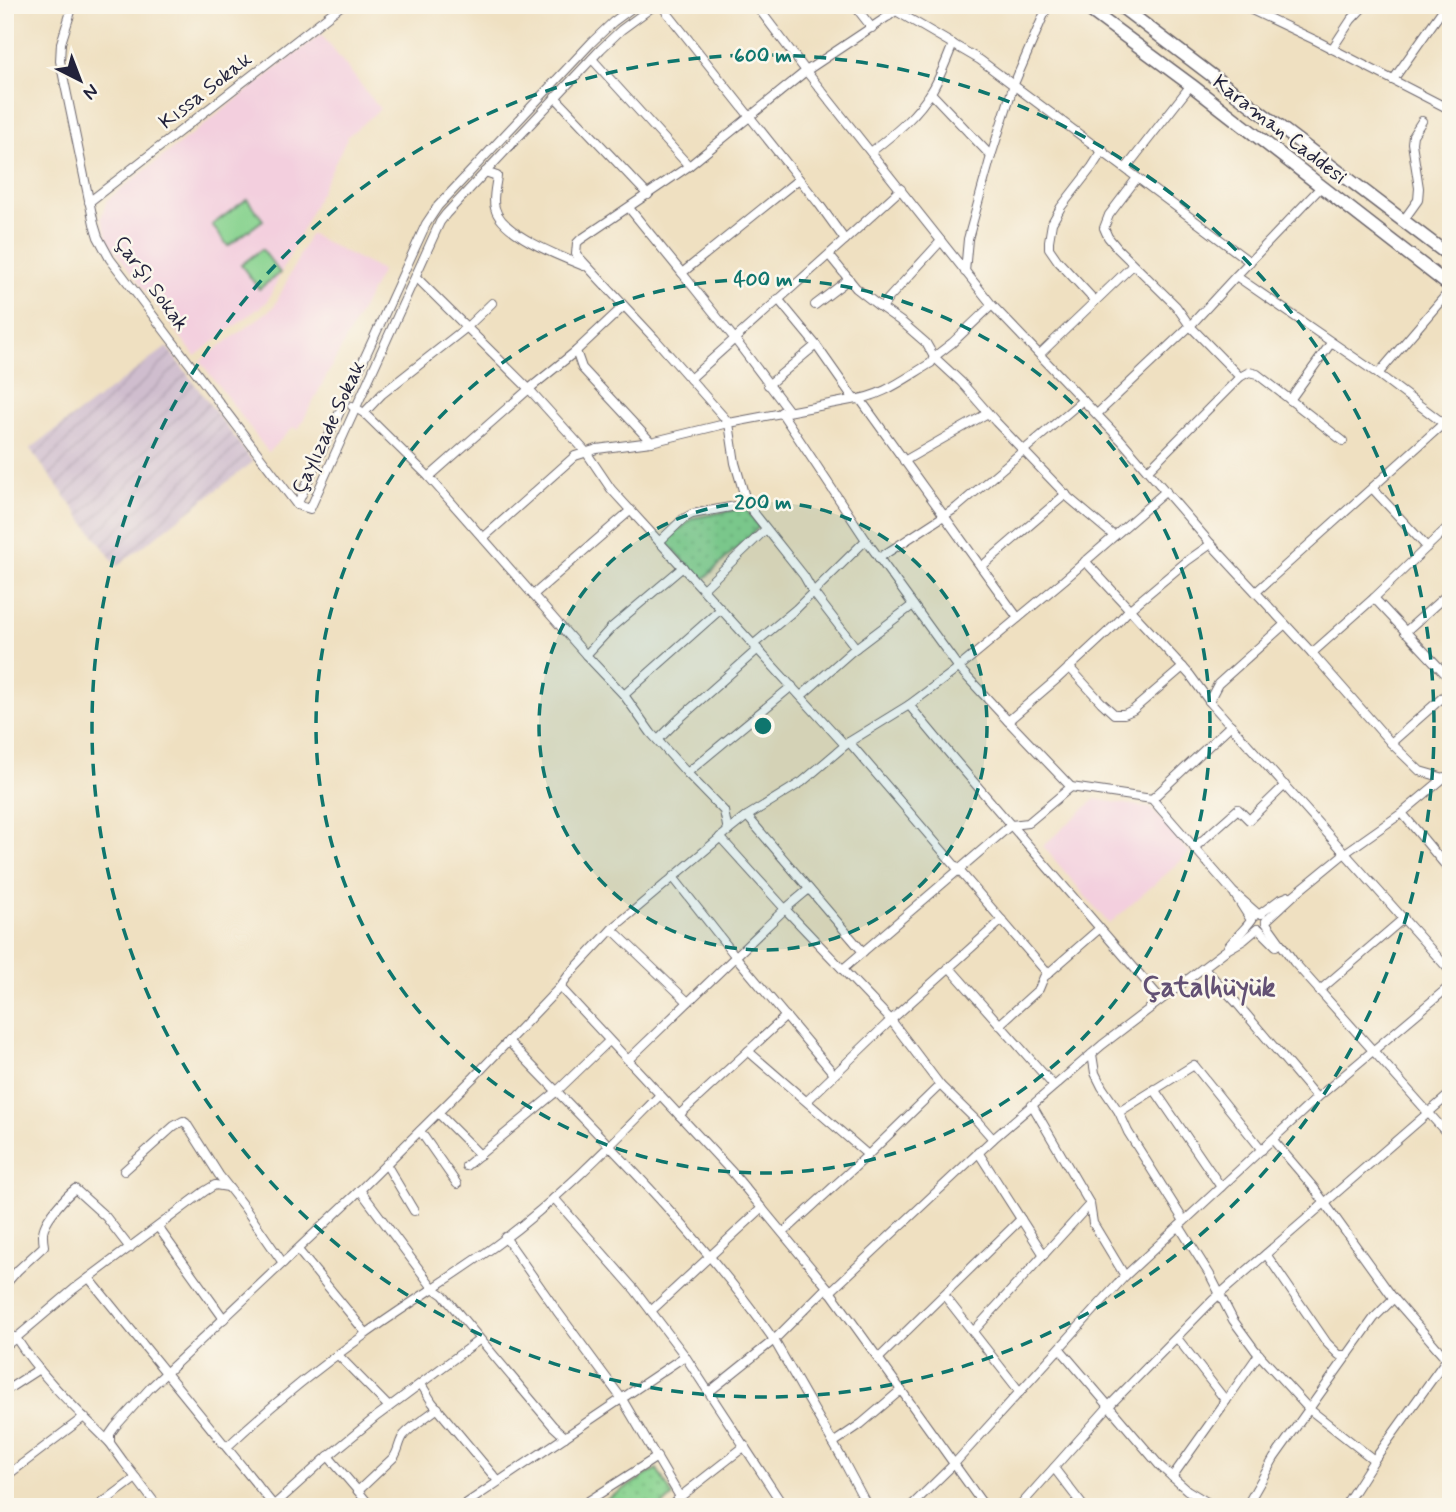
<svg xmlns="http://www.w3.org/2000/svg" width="1456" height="1512" viewBox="0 0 1456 1512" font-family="Mynerve,sans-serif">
<defs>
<pattern id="industrial-furrows" width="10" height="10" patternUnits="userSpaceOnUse" patternTransform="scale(1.75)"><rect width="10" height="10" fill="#cfbdce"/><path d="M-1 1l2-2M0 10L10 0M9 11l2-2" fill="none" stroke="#b1a2b2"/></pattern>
<pattern id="park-dots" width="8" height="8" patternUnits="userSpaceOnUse" patternTransform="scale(1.75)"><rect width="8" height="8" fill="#89d390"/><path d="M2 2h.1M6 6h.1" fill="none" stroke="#76b57d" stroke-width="1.8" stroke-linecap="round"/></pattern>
</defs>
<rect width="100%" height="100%" fill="#fbf7ec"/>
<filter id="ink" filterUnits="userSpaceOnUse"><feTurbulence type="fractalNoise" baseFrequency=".0143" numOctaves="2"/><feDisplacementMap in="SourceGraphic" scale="14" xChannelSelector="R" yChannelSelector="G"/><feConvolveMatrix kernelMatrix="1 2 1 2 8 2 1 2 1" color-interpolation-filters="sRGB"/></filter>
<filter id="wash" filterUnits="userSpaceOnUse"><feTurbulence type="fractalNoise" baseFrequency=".00686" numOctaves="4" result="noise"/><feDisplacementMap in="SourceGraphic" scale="28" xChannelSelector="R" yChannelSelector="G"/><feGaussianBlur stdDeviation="1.57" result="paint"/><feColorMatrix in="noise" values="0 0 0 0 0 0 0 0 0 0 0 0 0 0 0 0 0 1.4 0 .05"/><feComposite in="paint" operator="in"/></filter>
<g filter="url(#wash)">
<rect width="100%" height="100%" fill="#efe0c1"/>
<g fill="#f3cfde">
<polygon points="321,34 380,109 348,136 267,302 195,356 110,244 101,218 107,200"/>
<polygon points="310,234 382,271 298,430 294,427 268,452 200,361 274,307"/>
<polygon points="1095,799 1151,808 1190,853 1109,924 1043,846"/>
</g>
<polygon fill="url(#industrial-furrows)" points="167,347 253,462 117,566 30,449"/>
<g fill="url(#park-dots)" stroke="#567a66" stroke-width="2">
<polygon points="745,508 759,527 703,580 665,541 693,518"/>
<polygon points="657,1469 673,1496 661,1507 594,1507"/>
</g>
<g fill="#89d390" stroke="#567a66" stroke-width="2">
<polygon points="247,199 263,220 228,246 212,225"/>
<polygon points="262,249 280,273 259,289 241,265"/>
</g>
</g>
<g filter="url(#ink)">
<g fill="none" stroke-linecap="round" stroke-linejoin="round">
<g stroke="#6a646a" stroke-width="10">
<g id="minor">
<polyline points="73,5 61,43 60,61 94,224 98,237 110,259 297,505"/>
<polyline points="636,5 613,22 592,42 438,206 426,224 297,505 310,509 440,222 446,214 601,49 621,30 655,5"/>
<polyline points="661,5 819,204 845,240 690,379"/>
<polyline points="756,5 806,71 992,305 1121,440 1211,544 1312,653 1391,743 1420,771 1451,780"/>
<polyline points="854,5 872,28"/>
<polyline points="884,5 889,16"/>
<polyline points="1241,5 1317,41 1451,110"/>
<polyline points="1332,49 1351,20 1365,5"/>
<polyline points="1393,80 1446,5"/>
<polyline points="931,93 991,156"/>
<polyline points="555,97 648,195"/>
<path d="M871 152C894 134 918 115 933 89 941 75 947 59 953 44"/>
<polyline points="689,166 806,71 896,11 980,60 1250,262"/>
<polyline points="1126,168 1191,85"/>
<path d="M485 172 497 176C496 186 492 199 495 208 501 234 561 257 584 266"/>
<polyline points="1137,178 1109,215 1104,228 1108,237 1118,249 1176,306 1190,326 1240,377 1249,372 1257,374 1343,441"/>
<polyline points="89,202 342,5"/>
<polyline points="629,208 682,273"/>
<polyline points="1403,221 1418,200 1419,188 1412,143 1413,135 1422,121"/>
<polyline points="845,240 901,189"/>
<polyline points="829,255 856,288 879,306 903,323 926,343 934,357 961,382 996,422 1069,498 1114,536"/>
<polyline points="965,272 968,239 991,156 1014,84 1048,5"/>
<polyline points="1236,276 1378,374 1451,429"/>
<polyline points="416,277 529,389 586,452 611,489 845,745"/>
<polyline points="778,299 816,345 854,399"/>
<polyline points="1095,301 1058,261 1049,248 1049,241 1052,223 1061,207 1092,167 1103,150"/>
<polyline points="815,305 849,279"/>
<polyline points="624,306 576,351 582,368 651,442"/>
<polyline points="882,308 888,299 941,241"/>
<polyline points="1040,354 1133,265"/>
<polyline points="1378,374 1451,289"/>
<polyline points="768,385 816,345"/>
<polyline points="860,399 981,567"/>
<polyline points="1290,400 1331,343"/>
<polyline points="352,406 364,413 429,477 586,655 624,695 651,733 687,773 792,686"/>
<polyline points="789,411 734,338 682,273 799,179"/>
<polyline points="781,412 866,540"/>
<polyline points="364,413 382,394 467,327 492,303"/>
<polyline points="1097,414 1190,326 1236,276 1322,186"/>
<polyline points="904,461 988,413"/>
<polyline points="1148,470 1240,377"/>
<polyline points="429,477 529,389 576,351"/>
<polyline points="1372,488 1427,547"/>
<polyline points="483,538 575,456 597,449 651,442 729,423 655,339 576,254 577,243 580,240 689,166 592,59"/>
<polyline points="660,541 683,519 692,514 747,504"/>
<polyline points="879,558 956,508 1083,400"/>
<polyline points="1085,561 1190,675 1209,701 1451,972"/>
<polyline points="703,589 766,529"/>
<polyline points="1256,592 1443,424"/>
<polyline points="533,595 631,510"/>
<polyline points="1374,598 1451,680"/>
<polyline points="1018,618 981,567 1066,494"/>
<polyline points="1405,632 1451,591"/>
<polyline points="754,644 796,609 866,540 959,668 1008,721 1057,679 1114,626 1130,609 1187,561 1211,544"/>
<path d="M856 648 813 592 804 576 747 504 735 463 729 423 851 400C882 397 904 379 931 363L934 357 952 343 992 305"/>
<polyline points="1312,653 1374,598 1451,524"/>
<polyline points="586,655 612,627 683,567"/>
<polyline points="1069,667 1101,702 1114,714 1124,714 1133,710 1183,667"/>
<polyline points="624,695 721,609"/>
<polyline points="801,696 852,651 913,605"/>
<polyline points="1209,701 1218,684 1285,624"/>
<polyline points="909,705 953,758 1161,999"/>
<polyline points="1008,721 1071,787 1152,799 1233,892 1258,914"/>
<polyline points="658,740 679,719 758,649"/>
<polyline points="849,742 1048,974"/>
<polyline points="1391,743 1451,690"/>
<polyline points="687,773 724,811 728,831"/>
<polyline points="1152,799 1231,725"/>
<polyline points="1402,813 1451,872"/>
<polyline points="747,816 863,952"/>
<polyline points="720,837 785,909 891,1020 940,1085 978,1122 993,1139"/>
<polyline points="1194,848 1238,809 1249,820 1285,785"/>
<polyline points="673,877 736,957 834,1074"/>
<polyline points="1235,895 1251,920"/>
<polyline points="1260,914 1279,900 1289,896"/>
<polyline points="1266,921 1295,894 1345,853 1402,813 1445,777"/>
<polyline points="1266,923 1294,962 1451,1138"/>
<polyline points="612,929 688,1002"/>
<polyline points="1259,929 1276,946"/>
<path d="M1228 947C1236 936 1249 926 1254 916L1258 914H1262"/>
<polyline points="949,967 1054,1086"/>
<polyline points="1204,968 1235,1001 1317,1098"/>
<polyline points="843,969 1011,825 1028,823 1071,787"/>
<polyline points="560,987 732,1172 827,1287 985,1507"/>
<polyline points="1319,991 1404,918"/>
<polyline points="999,1025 1039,989 1044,977 1099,929"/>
<path d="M508 1041C600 1137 698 1231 774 1340L709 1392"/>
<polyline points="748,1051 868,1155"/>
<polyline points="1092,1054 1095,1073 1102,1087 1119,1112 1128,1132 1184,1221"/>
<polyline points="628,1060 785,909 809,889"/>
<polyline points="1154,1089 1221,1187"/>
<polyline points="807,1101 891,1020 1002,920"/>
<polyline points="1032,1105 1090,1204 1093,1223 1125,1276"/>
<polyline points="1119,1112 1194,1065 1262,1150"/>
<polyline points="438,1113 480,1155"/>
<polyline points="679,1115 786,1016"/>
<polyline points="420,1131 457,1184"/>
<polyline points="1273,1140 1314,1188 1391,1295 1451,1364"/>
<polyline points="978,1152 1044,1255"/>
<polyline points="386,1164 414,1211"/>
<polyline points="466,1166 556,1092 609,1041"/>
<polyline points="124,1171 174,1126 183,1121 186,1123 219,1175 244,1207 283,1263"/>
<polyline points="360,1190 433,1288 443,1295 553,1426 565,1437"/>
<polyline points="554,1198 635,1290 685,1356"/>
<polyline points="1179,1226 1210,1275 1233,1320 1255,1350 1309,1409 1374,1460"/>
<polyline points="158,1227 224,1319"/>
<polyline points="783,1233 868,1155 940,1085"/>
<polyline points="505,1237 557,1311 622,1399 680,1497"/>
<polyline points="298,1250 366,1333"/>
<polyline points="1266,1254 1327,1343 1339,1355 1348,1355"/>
<polyline points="89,1278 275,1507"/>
<path d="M5 1285 18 1270 44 1246C43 1240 42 1233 44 1228 48 1216 65 1197 75 1189L106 1217 130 1248"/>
<polyline points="827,1287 774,1340 844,1462 868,1507"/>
<polyline points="830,1292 993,1139 1102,1045 1225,951 1244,940 1257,929"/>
<polyline points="944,1295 1020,1392"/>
<polyline points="651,1311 762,1208"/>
<polyline points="973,1332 1090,1204"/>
<polyline points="5,1333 16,1338 5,1346"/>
<polyline points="1060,1349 1160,1466 1187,1490 1215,1507"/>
<polyline points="338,1355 389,1407"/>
<polyline points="878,1359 1021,1219"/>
<polyline points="421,1384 432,1402 498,1481"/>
<polyline points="5,1391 39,1369"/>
<polyline points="1226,1401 1259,1354"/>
<path d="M110 1443C77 1410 41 1377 16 1338L74 1289 205 1191 215 1185 228 1187"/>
<polyline points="833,1443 861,1424 901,1390"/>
<path d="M227 1447C269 1407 315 1370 363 1336 406 1305 452 1277 495 1246 556 1201 607 1149 660 1095"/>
<polyline points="328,1456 358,1491"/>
<polyline points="1054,1468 1084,1507"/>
<polyline points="5,1477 84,1417"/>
<polyline points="1172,1477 1226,1401 1177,1338"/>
<polyline points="5,1504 8,1507"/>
<polyline points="97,1507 136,1478"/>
<polyline points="158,1507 123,1461 110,1443 110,1434 115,1427 150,1388 353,1197 474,1077 560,987 568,976 612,929 728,831 747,816 802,782 849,742 909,705 952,673 1064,580 1166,491"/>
<polyline points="272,1507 325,1459 377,1416 479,1340"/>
<path d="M371 1507 358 1491 394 1457C399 1450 399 1441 404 1435 413 1425 427 1417 438 1408"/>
<polyline points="461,1507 685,1356 784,1507"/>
<polyline points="579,1507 657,1457"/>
<polyline points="670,1507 680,1497 745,1446"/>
<polyline points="910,1507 955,1463 1125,1276 1317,1098 1451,985"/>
<polyline points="1019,1507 1109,1406 1213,1300 1451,1093"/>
<polyline points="1246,1507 1274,1458 1374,1318 1394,1298"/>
<polyline points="1344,1507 1374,1460 1451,1353"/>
</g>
</g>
<g stroke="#6a646a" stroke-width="15">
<g id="highway">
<polyline points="1083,5 1191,85 1451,287"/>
<polyline points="1119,5 1451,257"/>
</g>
</g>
<use href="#minor" stroke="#fff" stroke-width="8"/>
<use href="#highway" stroke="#fff" stroke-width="12"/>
</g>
</g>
<circle cx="763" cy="726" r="224" fill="#0f766e" fill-opacity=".12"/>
<g fill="none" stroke="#0f766e" stroke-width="3.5" stroke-dasharray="12 9">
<circle cx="763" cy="726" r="224"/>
<circle cx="763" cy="726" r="447"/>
<circle cx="763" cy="726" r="671"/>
</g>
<g text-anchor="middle" stroke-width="5" stroke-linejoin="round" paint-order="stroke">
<g font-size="21" fill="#22223b" stroke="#fbf7ec">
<text transform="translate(205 90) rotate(-38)" y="7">Kıssa Sokak</text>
<text transform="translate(1280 129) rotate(38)" y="7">Karaman Caddesi</text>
<text transform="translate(152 283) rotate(54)" y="7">Çarşı Sokak</text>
<text transform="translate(328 427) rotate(-65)" y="7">Çaylızade Sokak</text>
</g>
<g font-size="28" font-weight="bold" fill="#635174" stroke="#fbf7ec">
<text x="1209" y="996">Çatalhüyük</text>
</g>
</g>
<circle cx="763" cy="726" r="10" fill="#0f766e" stroke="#fbf7ec" stroke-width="3.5"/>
<g font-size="21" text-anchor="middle" font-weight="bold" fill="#0f766e" stroke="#fbf7ec" stroke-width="5" stroke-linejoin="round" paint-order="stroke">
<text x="763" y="62">600 m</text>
<text x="763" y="286">400 m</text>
<text x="763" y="509">200 m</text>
</g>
<rect width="1456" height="1512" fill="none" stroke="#fbf7ec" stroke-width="28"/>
<g transform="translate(80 80) rotate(138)" stroke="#fbf7ec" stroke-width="5" paint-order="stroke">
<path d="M0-5L12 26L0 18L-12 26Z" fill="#22223b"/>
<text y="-10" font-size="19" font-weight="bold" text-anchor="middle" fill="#22223b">N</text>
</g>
</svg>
